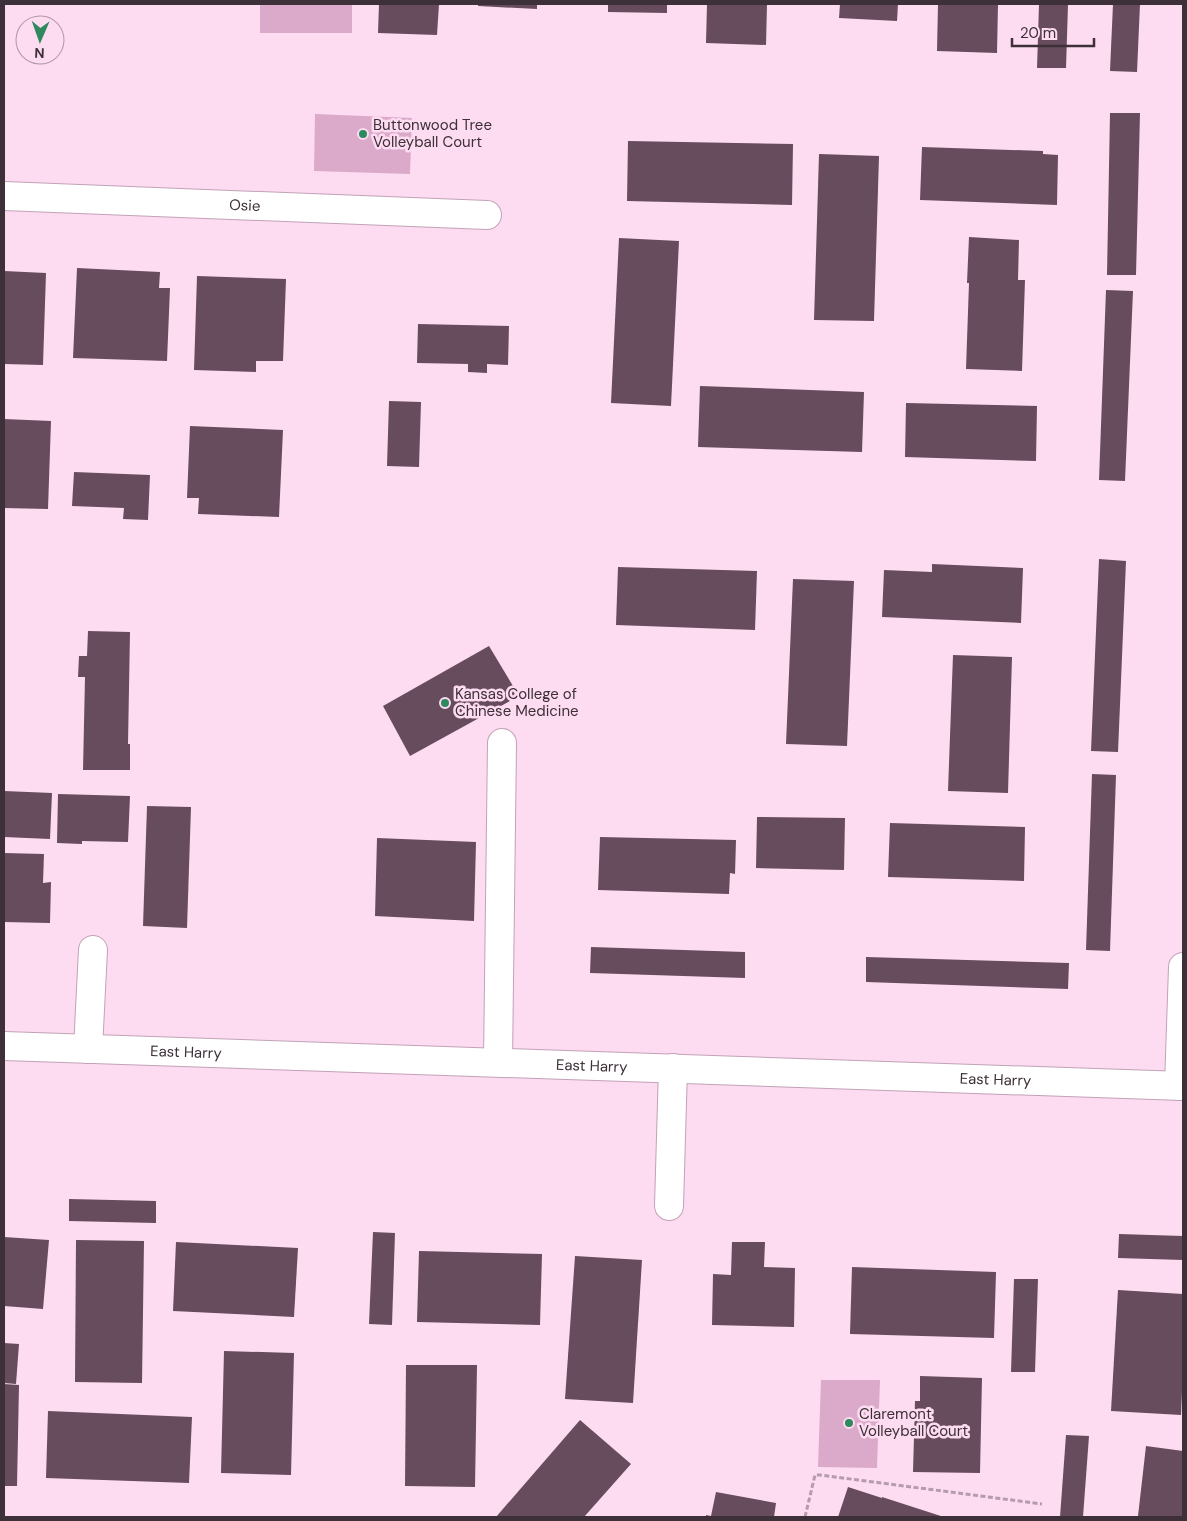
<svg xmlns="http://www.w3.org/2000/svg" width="1187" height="1521" viewBox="0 0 1187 1521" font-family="'DM Sans',sans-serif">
<rect width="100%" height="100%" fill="#fddcf1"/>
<g fill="#dba9ca">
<rect x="260" y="4" width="92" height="29"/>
<polygon points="315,114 412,118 410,174 314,171"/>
<polygon points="821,1380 880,1380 877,1468 818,1467"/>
</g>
<g fill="#664c5d">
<polygon points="379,4 439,4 437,35 378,33"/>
<polygon points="478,4 537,4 537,9 478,6"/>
<polygon points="608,4 667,4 667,13 608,12"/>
<polygon points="707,4 767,4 766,45 706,43"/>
<polygon points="840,4 898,4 897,21 839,18"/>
<polygon points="938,4 998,4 997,53 937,51"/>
<polygon points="1039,4 1068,4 1066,68 1037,68"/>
<polygon points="1113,4 1140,4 1137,72 1110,71"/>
<polygon points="1110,113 1140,113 1136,275 1107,275"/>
<polygon points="628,141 793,144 792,205 627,201"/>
<polygon points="922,147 1043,151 1043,154 1058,155 1057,205 920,200"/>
<polygon points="819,154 879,156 874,321 814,320"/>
<polygon points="969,237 1019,240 1018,280 1025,280 1022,371 966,369 969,283 967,283"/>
<polygon points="619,238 679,241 671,406 611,403"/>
<polygon points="77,268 160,272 159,288 170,288 167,361 73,358"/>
<polygon points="4,271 46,273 43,365 4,364"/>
<polygon points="197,276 286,279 283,361 256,361 256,372 194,370"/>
<polygon points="1106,290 1133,291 1125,481 1099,480"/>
<polygon points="418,324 509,326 508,365 487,364 487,373 468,372 468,364 417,363"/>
<polygon points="700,386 864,392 862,452 698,447"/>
<polygon points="389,401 421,402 419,467 387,466"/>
<polygon points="906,403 1037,406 1036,461 905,457"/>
<polygon points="4,419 51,421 48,509 4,508"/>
<polygon points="190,426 283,430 279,517 198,514 199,498 187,498"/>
<polygon points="74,472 150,475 148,520 123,519 124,508 72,506"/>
<polygon points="1099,559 1126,561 1118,752 1091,751"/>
<polygon points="932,564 1023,568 1021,623 882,617 884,570 932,572"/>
<polygon points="618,567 757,571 755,630 616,625"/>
<polygon points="793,579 854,581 847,746 786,744"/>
<polygon points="88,631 130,632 128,744 130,744 130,770 83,770 85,677 78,677 79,656 87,656"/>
<polygon points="489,646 519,696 410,756 383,706"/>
<polygon points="953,655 1012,657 1008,793 948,791"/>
<polygon points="1092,774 1116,775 1110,951 1086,950"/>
<polygon points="4,791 52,793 50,839 4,837"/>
<polygon points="58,794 130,796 128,842 82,841 82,844 57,843"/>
<polygon points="147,806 191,807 187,928 143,926"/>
<polygon points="757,817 845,818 844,870 756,868"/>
<polygon points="890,823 1025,827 1024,881 888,877"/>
<polygon points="600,837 736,840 735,874 730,873 729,894 598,890"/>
<polygon points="377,838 476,842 474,921 375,916"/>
<polygon points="4,853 44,854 43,883 51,882 50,923 4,922"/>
<polygon points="591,947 745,952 745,978 590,973"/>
<polygon points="866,957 1069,963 1068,989 866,982"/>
<polygon points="69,1199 156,1201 156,1223 69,1221"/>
<polygon points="373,1232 395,1233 392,1325 369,1324"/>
<polygon points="1119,1234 1183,1236 1183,1260 1118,1258"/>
<polygon points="4,1237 49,1240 43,1309 4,1306"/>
<polygon points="76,1240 144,1241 142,1383 75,1382"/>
<polygon points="176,1242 298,1248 294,1317 173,1311"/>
<polygon points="732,1242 765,1242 764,1267 795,1268 794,1327 712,1325 713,1274 731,1275"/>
<polygon points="419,1251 542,1254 540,1325 417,1322"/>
<polygon points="575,1256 642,1260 633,1403 565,1399"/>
<polygon points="852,1267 996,1272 994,1338 850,1334"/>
<polygon points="1014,1279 1038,1279 1035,1372 1011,1372"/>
<polygon points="1118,1290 1183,1294 1183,1368 1181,1415 1111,1411"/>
<polygon points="4,1343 19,1344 16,1384 4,1383"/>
<polygon points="224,1351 294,1353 291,1475 221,1473"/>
<polygon points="406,1365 477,1365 475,1487 405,1486"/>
<polygon points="920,1376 982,1378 980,1473 913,1472 915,1401 920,1401"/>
<polygon points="4,1384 19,1385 17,1486 4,1486"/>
<polygon points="48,1411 192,1417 189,1483 46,1478"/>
<polygon points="580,1420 631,1464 584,1517 496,1517"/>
<polygon points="1066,1435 1089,1436 1083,1517 1060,1517"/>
<polygon points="1146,1446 1183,1451 1183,1517 1138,1516"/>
<polygon points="848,1487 882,1498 882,1497 944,1517 838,1517"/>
<polygon points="716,1492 776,1503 774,1517 706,1517 706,1515 711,1516"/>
</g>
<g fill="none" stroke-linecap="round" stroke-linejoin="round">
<g stroke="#c1a2b6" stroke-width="30">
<g id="minor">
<path id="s1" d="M4 196 487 215"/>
<polyline points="88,1049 93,950"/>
<polyline points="498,1062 502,743"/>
<polyline points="1179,1086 1183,967"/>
<polyline points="669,1206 673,1068"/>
</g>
</g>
<g stroke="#c1a2b6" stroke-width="30">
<g id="major">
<path id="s2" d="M4 1046 1183 1086"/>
</g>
</g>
<polyline stroke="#b59bab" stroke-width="3" stroke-dasharray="5 2.5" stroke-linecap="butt" points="805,1517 815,1475 820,1475 1042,1504"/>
<use href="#minor" stroke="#fff" stroke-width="28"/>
<use href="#major" stroke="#fff" stroke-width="28"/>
</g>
<g fill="#2f895f" stroke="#fddcf1" stroke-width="2">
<circle cx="363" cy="134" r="5"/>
<circle cx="445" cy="703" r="5"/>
<circle cx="849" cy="1423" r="5"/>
</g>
<g text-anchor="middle" stroke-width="5" stroke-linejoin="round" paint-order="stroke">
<g font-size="15" fill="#3d3038" stroke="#fddcf1" text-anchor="start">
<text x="373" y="130">Buttonwood Tree<tspan x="373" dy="17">Volleyball Court</tspan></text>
<text x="455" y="699">Kansas College of<tspan x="455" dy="17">Chinese Medicine</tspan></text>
<text x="859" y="1419">Claremont<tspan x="859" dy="17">Volleyball Court</tspan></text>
</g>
<g font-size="15" fill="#3d3038" stroke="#fddcf1">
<text dy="5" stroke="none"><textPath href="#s1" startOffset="241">Osie</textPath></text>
<text dy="5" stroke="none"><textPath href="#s2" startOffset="182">East Harry</textPath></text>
<text dy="5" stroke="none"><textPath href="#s2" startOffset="588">East Harry</textPath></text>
<text dy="5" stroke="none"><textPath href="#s2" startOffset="992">East Harry</textPath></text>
</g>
</g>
<rect width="1187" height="1521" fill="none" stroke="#3d3038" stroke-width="10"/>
<g transform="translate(40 40) rotate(182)"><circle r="24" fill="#fddcf1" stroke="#b097a7"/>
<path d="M0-4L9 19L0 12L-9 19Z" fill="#2f895f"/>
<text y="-8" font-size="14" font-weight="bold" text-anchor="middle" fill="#3d3038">N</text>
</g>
<path d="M1012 38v8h82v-8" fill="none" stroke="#3d3038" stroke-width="2.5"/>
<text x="1020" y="38" font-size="15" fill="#3d3038" stroke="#fddcf1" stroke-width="4" paint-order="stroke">20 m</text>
</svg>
